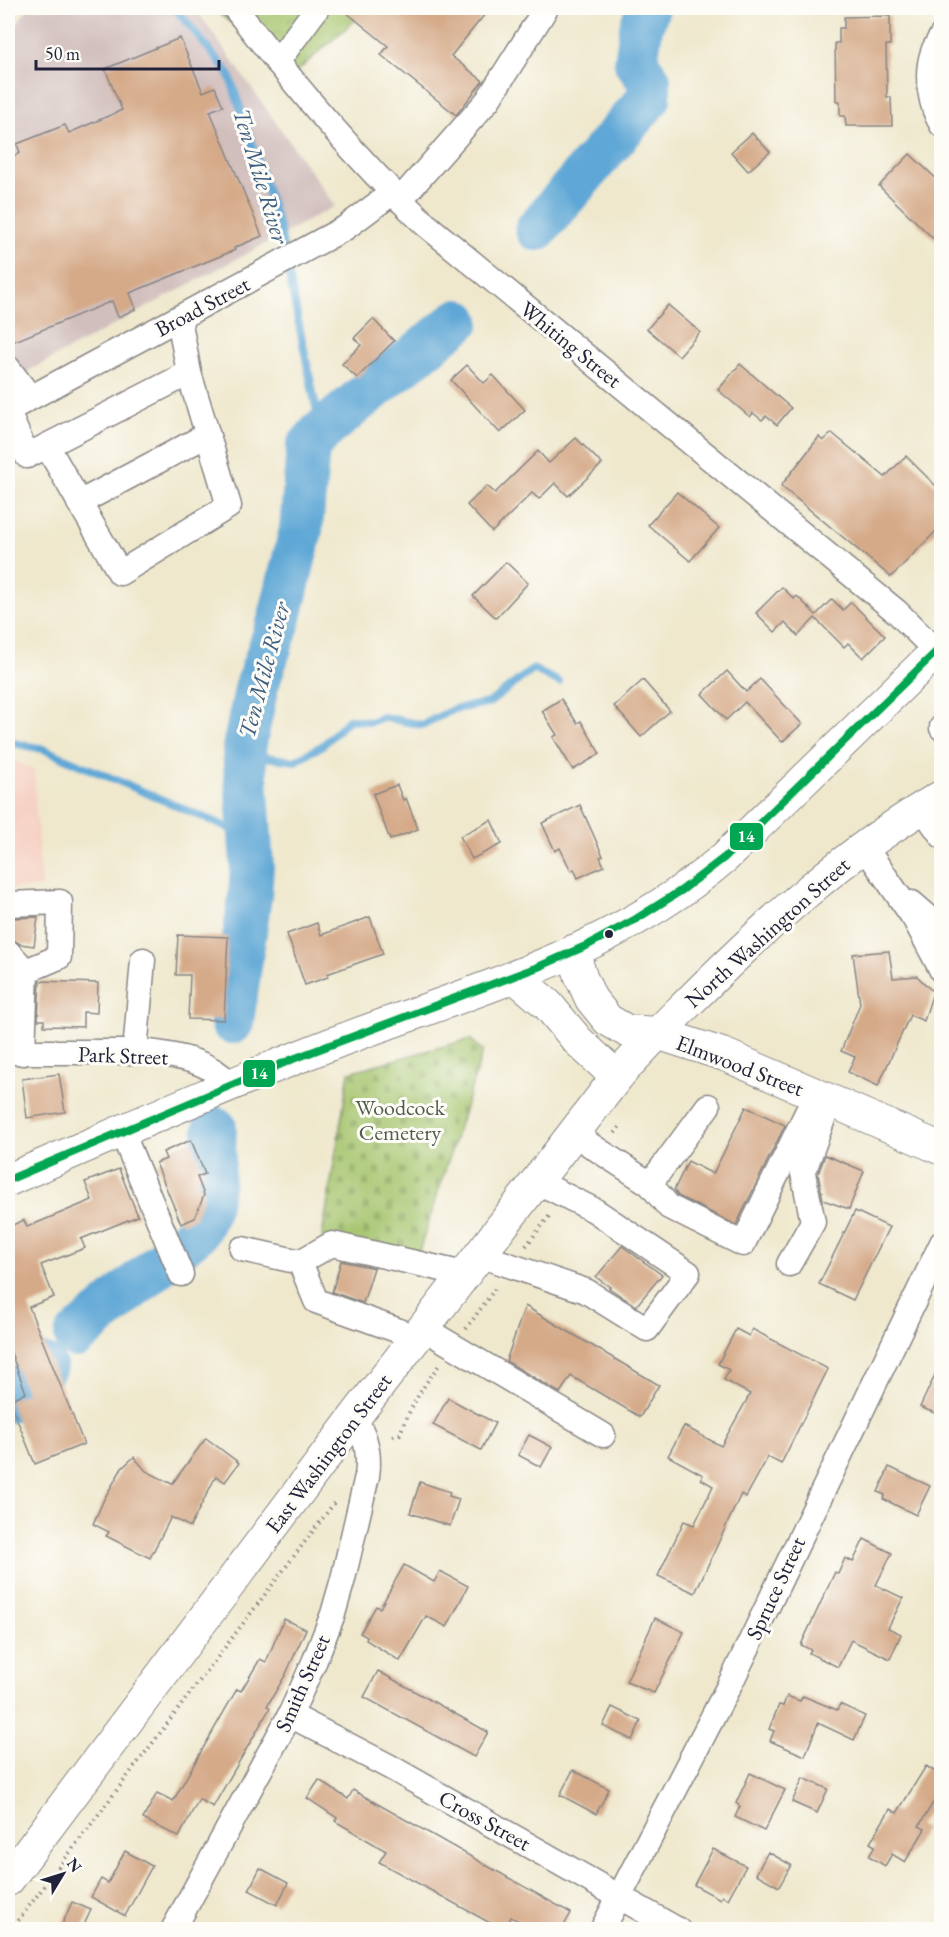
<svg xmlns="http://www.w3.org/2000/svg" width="949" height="1937" viewBox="0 0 949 1937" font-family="'EB Garamond',serif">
<defs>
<pattern id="cemetery-stones" width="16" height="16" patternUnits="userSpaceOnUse" patternTransform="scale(1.5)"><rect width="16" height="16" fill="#a4c46c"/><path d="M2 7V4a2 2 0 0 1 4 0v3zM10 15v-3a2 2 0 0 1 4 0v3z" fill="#8da85e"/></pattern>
<pattern id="park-crowns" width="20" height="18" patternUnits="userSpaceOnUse" patternTransform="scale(1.5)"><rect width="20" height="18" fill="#a4c46c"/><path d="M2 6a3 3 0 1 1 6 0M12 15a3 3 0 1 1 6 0" fill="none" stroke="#8da85e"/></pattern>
</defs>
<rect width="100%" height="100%" fill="#fdfcf7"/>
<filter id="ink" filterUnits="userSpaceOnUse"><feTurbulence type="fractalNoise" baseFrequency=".0167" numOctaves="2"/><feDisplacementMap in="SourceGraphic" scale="12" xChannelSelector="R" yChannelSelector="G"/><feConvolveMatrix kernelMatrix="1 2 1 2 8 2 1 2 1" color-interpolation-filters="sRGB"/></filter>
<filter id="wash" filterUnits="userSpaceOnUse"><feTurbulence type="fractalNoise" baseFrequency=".008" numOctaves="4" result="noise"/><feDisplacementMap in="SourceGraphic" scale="24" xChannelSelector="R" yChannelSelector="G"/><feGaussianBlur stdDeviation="1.35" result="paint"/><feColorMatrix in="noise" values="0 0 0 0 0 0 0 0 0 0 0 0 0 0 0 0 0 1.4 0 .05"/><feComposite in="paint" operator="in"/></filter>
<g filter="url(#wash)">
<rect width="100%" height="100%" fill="#efe8cd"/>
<polygon fill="#f6d2c4" points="8,759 34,769 41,887 8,889"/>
<polygon fill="#d1bfbe" points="28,8 195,8 335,206 8,382 8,37"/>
<polygon fill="url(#cemetery-stones)" stroke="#637354" stroke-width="1.5" points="470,1039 483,1051 418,1255 322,1237 349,1072"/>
<polygon fill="url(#park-crowns)" stroke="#637354" stroke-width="1.5" points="216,8 369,8 295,73 217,12"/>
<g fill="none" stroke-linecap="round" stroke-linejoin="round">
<g stroke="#5fa7d6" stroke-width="8">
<polyline points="175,8 229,74 279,227 321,432"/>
<polyline points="8,742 43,749 250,837"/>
<polyline points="244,754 295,761 323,745 349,719 370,722 383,717 422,725 454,709 489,703 533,669 559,682"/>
</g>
<g stroke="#5fa7d6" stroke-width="44">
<polyline points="537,229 649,98 649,80 636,63 641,28 648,8"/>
<polyline points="232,1022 250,896 252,866 244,748 257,685 279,621 301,530 308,447 321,432 358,401 458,321"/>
<path d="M76 1336 197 1232C216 1202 213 1163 215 1128"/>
<polyline points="8,1401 45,1366"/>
</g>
</g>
<g id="blocks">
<g fill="#d5aa89">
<polygon points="341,8 490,8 451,56 483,81 456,115 381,55 388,46"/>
<polygon points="890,16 890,45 886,45 887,97 891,97 892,126 846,126 845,116 840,116 840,101 836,101 835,43 839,43 839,28 844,28 844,17"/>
<polygon points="180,38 203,92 215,87 223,106 210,111 262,236 234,248 235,250 130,293 136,309 118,317 112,301 8,344 8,158 20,153 17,144 65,125 69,133 122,110 105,69"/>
<polygon points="752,133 770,152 748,171 731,152"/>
<polygon points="910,154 942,184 942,247 879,186"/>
<polygon points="668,305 700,332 679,356 647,329"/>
<polygon points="373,319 394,341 357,378 342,364 361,345 354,338"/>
<polygon points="740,364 791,408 777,425 766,416 762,420 753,413 750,417 718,390"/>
<polygon points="467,365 484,383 493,375 525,410 500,433 451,380"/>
<polygon points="832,433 885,477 906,456 942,492 942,525 891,577 781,486 819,437 823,441"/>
<polygon points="576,438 602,464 568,496 555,483 539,499 532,493 492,532 467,505 487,486 495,493 538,451 549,463"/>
<polygon points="677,492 719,528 690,561 648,525"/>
<polygon points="506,562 528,583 496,618 473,596"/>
<polygon points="782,587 794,599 797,596 816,615 832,599 843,610 851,602 885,636 863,658 848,643 844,647 815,618 798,636 785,622 775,632 756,613"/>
<polygon points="727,671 746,692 760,679 802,724 782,742 745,702 726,720 702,694"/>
<polygon points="643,680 670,711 641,737 614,706"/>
<polygon points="561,699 577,723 581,721 600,754 573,770 553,737 557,735 542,711"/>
<polygon points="397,785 403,800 406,798 418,829 390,840 373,794"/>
<polygon points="580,805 603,856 600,857 604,866 578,878 574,869 571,871 560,848 555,851 542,823"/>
<polygon points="491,820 502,844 472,859 460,836"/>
<polygon points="38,917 34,946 20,944 10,938 13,918"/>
<polygon points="370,917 383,954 327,974 328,977 305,985 287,934 317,923 321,935"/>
<polygon points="178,935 228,937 224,1020 188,1019 190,975 176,975"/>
<polygon points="889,951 893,978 917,976 933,992 924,1021 910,1015 878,1086 848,1072 855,1057 841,1051 860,1004 853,954"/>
<polygon points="40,981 98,983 97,1013 83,1012 83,1027 44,1026 44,1020 38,1020"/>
<polygon points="59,1074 65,1112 27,1118 22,1079"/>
<polygon points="746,1107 785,1125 736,1225 678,1196 674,1190 688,1161 713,1174"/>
<polygon points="191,1140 205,1174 197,1177 204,1195 195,1218 181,1224 156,1163 166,1159 163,1152"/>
<polygon points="825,1155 864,1171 849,1209 823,1200 818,1174"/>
<polygon points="119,1169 138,1216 81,1239 85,1248 41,1265 54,1297 29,1307 84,1444 35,1464 9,1400 26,1393 8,1345 8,1227 24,1220 27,1227 92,1200 85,1182"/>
<polygon points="855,1211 889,1227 853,1300 819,1284"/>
<polygon points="622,1246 662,1275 636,1306 609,1288 610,1287 596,1277"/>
<polygon points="341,1261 374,1268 363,1303 332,1292"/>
<polygon points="525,1306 659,1385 640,1417 571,1376 560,1393 506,1361"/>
<polygon points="736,1329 749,1336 752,1329 828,1369 781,1464 768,1457 746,1497 741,1494 695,1593 658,1576 684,1521 694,1525 713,1486 701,1479 703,1475 668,1456 684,1426 721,1446 750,1394 724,1380 729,1370 718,1364"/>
<polygon points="942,1360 942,1416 920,1407"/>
<polygon points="448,1398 495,1423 481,1450 433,1425"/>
<polygon points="529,1435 552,1447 541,1467 518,1455"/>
<polygon points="206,1438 239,1463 225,1482 216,1476 190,1527 171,1517 150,1558 106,1536 109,1532 93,1524 104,1499 122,1468 134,1457 146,1471 172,1484"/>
<polygon points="889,1467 930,1486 916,1515 883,1499 885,1495 878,1492"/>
<polygon points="420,1482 450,1492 449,1496 459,1499 450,1526 410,1513"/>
<polygon points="864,1539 892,1553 876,1585 903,1598 888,1628 901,1634 890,1659 851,1640 838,1667 809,1653 811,1650 801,1645 835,1572 838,1574 845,1558 853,1562"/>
<polygon points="404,1565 434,1582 440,1571 468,1586 447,1627 426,1616 400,1661 366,1640 367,1637 360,1633 376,1606 380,1608"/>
<polygon points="655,1618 684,1632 654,1693 626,1682"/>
<polygon points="284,1619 306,1629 286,1674 267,1706 270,1708 213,1807 199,1799 179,1837 143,1819 157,1793 173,1801 237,1689 241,1691 260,1659 266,1662"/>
<polygon points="378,1671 488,1732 474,1757 364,1697"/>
<polygon points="787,1696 800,1701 803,1696 837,1710 840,1704 865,1716 854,1740 818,1723 805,1756 770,1741 774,1731 769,1729 779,1705 783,1706"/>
<polygon points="612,1707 641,1721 632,1740 603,1726"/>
<polygon points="926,1766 942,1776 942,1788 919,1826 925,1829 905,1862 892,1854 885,1866 869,1856 875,1846 870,1843 890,1809 897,1813"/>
<polygon points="573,1770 609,1789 596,1814 560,1795"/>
<polygon points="750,1773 785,1790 764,1831 735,1817 740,1806 736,1803"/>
<polygon points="803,1778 828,1789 817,1813 792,1802"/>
<polygon points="319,1780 348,1799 353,1790 571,1913 562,1929 534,1929 511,1917 505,1929 501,1929 379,1862 386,1851 335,1821 337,1818 307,1798"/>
<polygon points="713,1849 746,1866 728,1899 722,1896 720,1899 694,1885"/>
<polygon points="125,1851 152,1866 125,1916 91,1897 101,1879 108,1883"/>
<polygon points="768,1852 791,1865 779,1887 756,1874"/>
<polygon points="260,1868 288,1883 277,1905 249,1890"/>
<polygon points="72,1902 91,1910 82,1929 60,1929"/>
</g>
</g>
</g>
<g filter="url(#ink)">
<use href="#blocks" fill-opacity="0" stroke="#888584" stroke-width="1.5"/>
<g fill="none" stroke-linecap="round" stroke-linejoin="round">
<g stroke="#888584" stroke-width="27">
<g id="minor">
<path d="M235 8C293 83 355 158 425 224L897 612 936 651"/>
<path d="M942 35C939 41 935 46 933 52 925 74 930 106 942 125"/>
<polyline points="277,62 317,8"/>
<polyline points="400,200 488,100 546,8"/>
<polyline points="8,368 30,397"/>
<polyline points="8,410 345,228 392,193"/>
<polyline points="8,412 27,456 189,373 179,318"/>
<polyline points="47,446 120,573 229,506 189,373"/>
<polyline points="79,503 207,435"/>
<polyline points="942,727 942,728"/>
<polyline points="922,808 942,836"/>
<polyline points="864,846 914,918 942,971"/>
<polyline points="912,903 942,929"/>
<polyline points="8,904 60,902 59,957 26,971"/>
<polyline points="8,952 26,971 23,1053"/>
<path d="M8 1052H149C179 1056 210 1061 231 1085"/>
<polyline points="135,1052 143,960"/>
<polyline points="122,1132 181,1274"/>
<polyline points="572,1133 650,1184 669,1207 743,1244 816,1094"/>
<polyline points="650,1184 708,1106"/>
<polyline points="242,1249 300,1262 332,1244 464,1274"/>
<polyline points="479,1255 586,1291 647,1329 688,1273 594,1210 536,1181"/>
<polyline points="300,1262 316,1301 416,1337"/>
<polyline points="789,1264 813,1222 803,1173 830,1100"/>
<polyline points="423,1328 603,1435"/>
<polyline points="290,1715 390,1767 678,1930"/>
<path d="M173 1930 290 1715 315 1660 333 1614 343 1579 367 1476C370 1455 367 1437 354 1418"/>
<polyline points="602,1930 733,1678 942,1243"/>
</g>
</g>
<g stroke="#888584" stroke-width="34">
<g id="major">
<polyline points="573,951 581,977 591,999 608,1020 627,1031 657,1033 725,1055 942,1149"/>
<polyline points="515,977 548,1005 578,1041 617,1077"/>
<path d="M8 1180C116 1134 224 1085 334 1043 468 992 614 953 725 857L942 646"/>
<path d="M8 1880 354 1418 617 1077C641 1049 667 1024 693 998 769 922 848 850 942 796"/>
</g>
</g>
<g stroke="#888584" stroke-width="4" stroke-dasharray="1.5 4.5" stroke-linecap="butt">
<polyline points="615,1133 620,1126"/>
<polyline points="526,1246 551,1214"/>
<polyline points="466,1329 497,1286"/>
<path d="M393 1436 400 1434C410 1407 423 1386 440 1364"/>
<polyline points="11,1930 335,1502"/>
</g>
<use href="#minor" stroke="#fff" stroke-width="24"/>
<use href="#major" stroke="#fff" stroke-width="32"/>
<g stroke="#fdfcf7" stroke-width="12">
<polyline id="bus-1" points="8,1180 293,1059 538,967 588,945 636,919 682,890 725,857 942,646"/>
</g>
<use href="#bus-1" stroke="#00a651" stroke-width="8"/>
</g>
</g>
<circle fill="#22223b" stroke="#fdfcf7" stroke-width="2" cx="609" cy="934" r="5"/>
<g text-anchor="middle" stroke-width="6" stroke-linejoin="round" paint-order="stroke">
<g font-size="22" fill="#22223b" stroke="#fdfcf7">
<text transform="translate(202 306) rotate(-28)" y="8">Broad Street</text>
<text transform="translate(571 344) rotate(39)" y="8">Whiting Street</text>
<text transform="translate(767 932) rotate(-42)" y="8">North Washington Street</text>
<text transform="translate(123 1055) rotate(2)" y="8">Park Street</text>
<text transform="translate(740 1065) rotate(21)" y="8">Elmwood Street</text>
<text transform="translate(328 1453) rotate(-53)" y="8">East Washington Street</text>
<text transform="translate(775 1588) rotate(-65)" y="8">Spruce Street</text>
<text transform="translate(302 1683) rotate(-66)" y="8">Smith Street</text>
<text transform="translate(485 1820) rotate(29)" y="8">Cross Street</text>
</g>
<g font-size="22" fill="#505b4c" stroke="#fdfcf7">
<text x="400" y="1115">Woodcock<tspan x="400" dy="25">Cemetery</tspan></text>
</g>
<g font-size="24" font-style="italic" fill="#3d5e81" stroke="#fdfcf7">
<text transform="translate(261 176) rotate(73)" y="8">Ten Mile River</text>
<text transform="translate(264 670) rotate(-75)" y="8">Ten Mile River</text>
</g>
</g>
<g stroke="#fdfcf7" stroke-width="2">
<rect x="729" y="822" width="35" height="29" rx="6" fill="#00a651"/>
<rect x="242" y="1059" width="34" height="29" rx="6" fill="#00a651"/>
</g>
<g font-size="16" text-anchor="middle" font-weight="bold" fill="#fff">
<text x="746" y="842">14</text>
<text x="259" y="1079">14</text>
</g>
<rect width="949" height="1937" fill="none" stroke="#fdfcf7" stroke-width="30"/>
<g transform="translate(63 1874) rotate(52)" stroke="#fdfcf7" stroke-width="4.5" paint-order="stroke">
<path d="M0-4.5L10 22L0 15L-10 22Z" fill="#22223b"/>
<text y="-9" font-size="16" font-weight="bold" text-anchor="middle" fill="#22223b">N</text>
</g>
<path d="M36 60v9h183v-9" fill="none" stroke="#22223b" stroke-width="3"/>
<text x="45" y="60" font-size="18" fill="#22223b" stroke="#fdfcf7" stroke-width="4.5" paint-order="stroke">50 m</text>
</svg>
